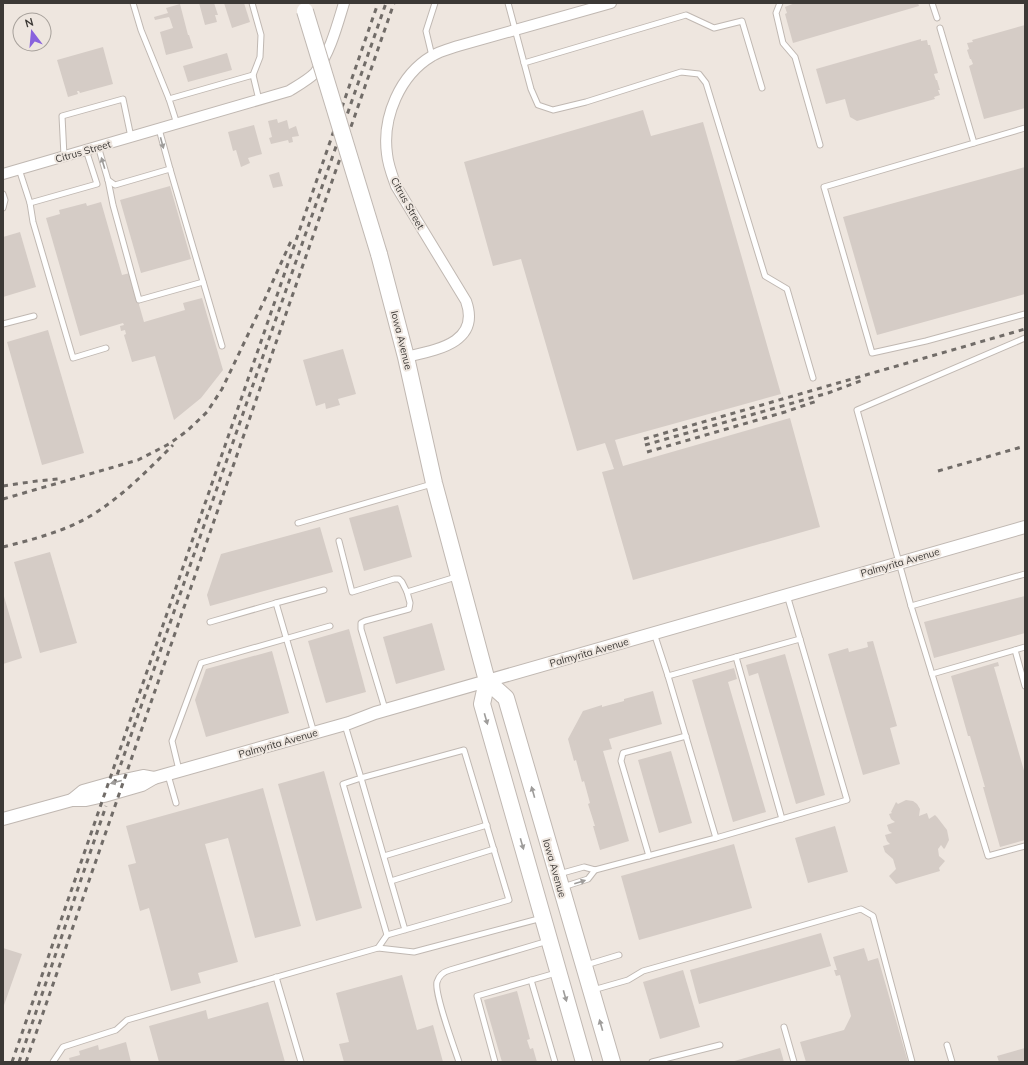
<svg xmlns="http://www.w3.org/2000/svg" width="1028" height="1065" viewBox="0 0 1028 1065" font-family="Mulish,sans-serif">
<rect width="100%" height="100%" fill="#eee6df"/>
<g fill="#d5ccc6">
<polygon points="199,3 214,3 218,15 215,15 217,22 205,25"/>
<polygon points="224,3 244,3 250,22 232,28"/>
<polygon points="795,3 918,3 919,6 793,43 785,14 787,13 785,7"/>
<polygon points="180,4 188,35 189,35 193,48 166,55 160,32 173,28 170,19 169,17 155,20 154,17 168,13 166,8"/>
<polygon points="1025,25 1025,108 984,119 969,66 973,64 971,59 970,59 967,50 969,49 967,43 973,42 972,40"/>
<polygon points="921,39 921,41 927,40 928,45 930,45 938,73 934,74 936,80 937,80 940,90 938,90 940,95 934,97 935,99 857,121 850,117 845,99 826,104 816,69"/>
<polygon points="103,47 113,84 80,93 79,91 77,91 78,94 68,97 57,60"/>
<polygon points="227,53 232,70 188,82 183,66"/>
<polygon points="643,110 651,136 703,122 781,394 615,440 623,466 790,418 820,527 633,580 602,472 614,469 605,443 577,451 521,259 493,266 464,162"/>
<polygon points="277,119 278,123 287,120 289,129 296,126 299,136 292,137 293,142 289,143 288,140 271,144 269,138 272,137 268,121"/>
<polygon points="254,125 262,154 248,158 250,163 241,167 236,150 233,151 228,132"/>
<polygon points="1025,167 1025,294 877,335 843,217"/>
<polygon points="279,172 283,186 273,188 269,175"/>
<polygon points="170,186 191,259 141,273 120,200"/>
<polygon points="101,202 122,275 130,273 144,322 185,310 183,303 202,298 223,370 201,398 174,420 155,356 132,362 124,335 126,334 125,330 121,331 120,326 124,325 123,323 80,336 46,218 60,214 59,210 86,203 87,206"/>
<polygon points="20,232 36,287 3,297 3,237"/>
<polygon points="48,330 84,453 42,465 7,342"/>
<polygon points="343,349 356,394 338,399 340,405 326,409 325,403 316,406 303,360"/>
<polygon points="398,505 412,557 364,571 349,518"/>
<polygon points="320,527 333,572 210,606 207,595 221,554"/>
<polygon points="50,552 77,643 40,653 14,562"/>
<polygon points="3,593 22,658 3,664"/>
<polygon points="1025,596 1025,633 934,658 924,622"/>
<polygon points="432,623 445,670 396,684 383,637"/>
<polygon points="349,629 366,692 326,703 308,641"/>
<polygon points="873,641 897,726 890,728 900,764 863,775 828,654 848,648 849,652 868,647 867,642"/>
<polygon points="272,651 289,713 206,737 195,700 206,669"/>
<polygon points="785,654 825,795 796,804 758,673 749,676 746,665"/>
<polygon points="998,662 999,666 994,667 1025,774 1025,840 1000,847 983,787 985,787 970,736 968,736 951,676"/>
<polygon points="734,668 737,679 728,682 766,812 733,822 692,680"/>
<polygon points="653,691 662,724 609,739 612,749 603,751 629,841 600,850 593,826 595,826 588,804 590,803 584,781 582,782 576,760 574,761 568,739 583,711 602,705 602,707 624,701 624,699"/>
<polygon points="671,751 692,823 659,833 638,760"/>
<polygon points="324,771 362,908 316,921 278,784"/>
<polygon points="263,788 301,926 255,938 228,838 205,844 238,962 198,973 201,983 171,991 149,908 140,911 128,865 136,863 126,826"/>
<polygon points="906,800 913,801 917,804 920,809 919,816 927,813 929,819 935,815 937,817 947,830 949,840 945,848 944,849 941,845 938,849 939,856 945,861 939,868 940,871 896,884 889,876 896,869 893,859 885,852 883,846 890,844 887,841 885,835 892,833 889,831 887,825 895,822 891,819 889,814 892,813 891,812 896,802 898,804"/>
<polygon points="835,826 848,872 808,883 795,838"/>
<polygon points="734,844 752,908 639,940 621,876"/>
<polygon points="821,933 831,966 699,1004 690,970"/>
<polygon points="3,948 22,954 3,1008"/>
<polygon points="864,948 868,961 878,958 908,1062 806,1062 800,1042 844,1030 851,1016 840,975 836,976 834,970 837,970 833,957"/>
<polygon points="683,970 700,1027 660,1039 643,982"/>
<polygon points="402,975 417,1030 433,1025 443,1062 344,1062 339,1044 349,1042 336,993"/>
<polygon points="517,991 530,1039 527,1040 530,1049 533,1048 537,1062 502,1062 484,1000"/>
<polygon points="268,1002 285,1062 159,1062 149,1026 206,1010 208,1019"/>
<polygon points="126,1042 131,1062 70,1062 69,1058 80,1055 79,1051 98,1045 99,1050"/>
<polygon points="780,1048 784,1062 731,1062"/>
<polygon points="1025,1048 1025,1062 999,1062 997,1056"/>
</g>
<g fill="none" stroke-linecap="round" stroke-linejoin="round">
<g stroke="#c0b8b2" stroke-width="7">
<g id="service">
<polyline points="133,3 141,30 169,99"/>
<polyline points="252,3 261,35 260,57 253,75"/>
<polyline points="508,3 531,89 538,105 553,110 586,102 681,72 699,74 706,83 765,276 787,289 813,378"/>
<polyline points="780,3 776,13 783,43 795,57 820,145"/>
<polyline points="932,3 937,18"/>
<polyline points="940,28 974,143"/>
<polyline points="432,56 426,31 435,3"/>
<polyline points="524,63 686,15 714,28 742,21 762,88"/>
<polyline points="177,124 169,99 253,75 259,100"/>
<polyline points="1025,128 824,187 872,353 926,341 1025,314"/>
<polyline points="98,146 108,180 113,205 139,300 203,282"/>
<polyline points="64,156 62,116 123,99 131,137"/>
<polyline points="19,169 30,203 97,184 86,150"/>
<polyline points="170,169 222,346"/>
<polyline points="108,180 115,185 170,169 159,129"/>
<polyline points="3,194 5,200 3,208"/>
<polyline points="30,203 33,222 73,358 106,348"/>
<polyline points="3,324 34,316"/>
<polyline points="1025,338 857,410 911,606 988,856 1025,846"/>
<polyline points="298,523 432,484"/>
<polyline points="339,541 352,592 394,579 399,579 402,582 407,592"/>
<polyline points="276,603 324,590"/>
<polyline points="911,606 1025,574"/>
<polyline points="210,622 276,603 314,733"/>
<polyline points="654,633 668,676 800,639 787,595"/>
<polyline points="1015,650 1025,686"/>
<polyline points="736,657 782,819"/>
<polyline points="932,674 1025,647"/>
<polyline points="668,676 716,838 847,800 800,639"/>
<polyline points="385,709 361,629 361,623 365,621 409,609 410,603 407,592 456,577"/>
<polyline points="179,770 172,741 201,663 330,626"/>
<polyline points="168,775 176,803"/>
<polyline points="384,856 487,825"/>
<polyline points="649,856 621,761 623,753 686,736"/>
<polyline points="559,874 584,867 595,870 716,838"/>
<polyline points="391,881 494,849"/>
<polyline points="563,887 588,879 595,870"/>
<polyline points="387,935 509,900 464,750 361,778 405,930"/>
<polyline points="378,948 414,952 542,918"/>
<polyline points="586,965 619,955"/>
<polyline points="276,977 301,1062"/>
<polyline points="531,980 555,1062"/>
<polyline points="593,990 628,980 643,971 861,909 873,916 912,1062"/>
<polyline points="784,1027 794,1062"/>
<polyline points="947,1045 952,1062"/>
<polyline points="53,1062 63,1047 116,1030 127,1020 378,948 387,935 343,784 361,778 345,725"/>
<path d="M459 1062C454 1047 434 993 437 982 439 975 443 972 450 970L548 941"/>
<polyline points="495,1062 477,996 556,973"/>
<polyline points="652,1062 720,1045"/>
</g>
</g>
<g stroke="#c0b8b2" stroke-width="12">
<g id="minor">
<path d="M3 174 289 91C297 86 308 80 315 73 330 53 337 26 344 3"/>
<path d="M406 357C436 350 481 343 466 301L396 186C392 175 388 165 387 154 382 117 400 75 432 56 440 51 449 49 458 46L611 3"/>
</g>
</g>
<g stroke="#c0b8b2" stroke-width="14">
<g id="tertiary">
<polyline points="72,800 83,791 115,782 143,776 154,778"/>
<polyline points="3,819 72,800 86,800 104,796 142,785 154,778 349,723 375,713 1025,527"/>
</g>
</g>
<g stroke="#c0b8b2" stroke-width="18">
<g id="primary">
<polyline points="379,254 406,357 434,483 487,681 482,704 584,1062"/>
<polyline points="487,681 506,698 612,1062"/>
</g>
</g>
<use href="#service" stroke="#fff" stroke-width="5"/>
<use href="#minor" stroke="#fff" stroke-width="10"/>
<use href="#tertiary" stroke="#fff" stroke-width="12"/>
<use href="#primary" stroke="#fff" stroke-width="16"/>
<g stroke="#716c68" stroke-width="3" stroke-dasharray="5 5" stroke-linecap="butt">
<polyline points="644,439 1025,329"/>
<polyline points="645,445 828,393 863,380"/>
<polyline points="647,452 785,412 817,401"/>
<polyline points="938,471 1025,446"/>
<polyline points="3,486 37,481 58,479"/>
<polyline points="3,499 138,460 169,444 187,431 207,412 222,389 264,301 291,241"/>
<path d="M3 547C27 541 50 535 73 525 111 508 144 474 173 445"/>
<polyline points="114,784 386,3"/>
<polyline points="12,1062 378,3"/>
<polyline points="19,1062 106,806"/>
<polyline points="26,1062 394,3"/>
</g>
<g stroke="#c0b8b2" stroke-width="18" stroke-linecap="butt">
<polyline id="primary-bridge" points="305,11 379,254"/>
</g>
<use href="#primary-bridge" stroke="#fff" stroke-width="16"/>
</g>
<defs><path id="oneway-solid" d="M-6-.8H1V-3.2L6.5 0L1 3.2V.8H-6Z"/></defs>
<g fill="#9e9c9a">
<use href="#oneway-solid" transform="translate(162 143) rotate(75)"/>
<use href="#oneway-solid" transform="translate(103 163) rotate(-107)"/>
<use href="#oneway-solid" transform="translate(486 719) rotate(74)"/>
<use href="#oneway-solid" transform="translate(116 782) rotate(165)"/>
<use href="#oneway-solid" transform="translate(533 792) rotate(-106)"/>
<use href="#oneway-solid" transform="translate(522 844) rotate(74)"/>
<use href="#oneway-solid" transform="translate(580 882) rotate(-17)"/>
<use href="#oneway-solid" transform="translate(565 996) rotate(74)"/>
<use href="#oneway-solid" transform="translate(601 1025) rotate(-106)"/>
</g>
<g text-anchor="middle" stroke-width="4" stroke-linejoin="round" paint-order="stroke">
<g font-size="10" fill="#3c3936" stroke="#eee6df">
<text transform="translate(83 151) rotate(-16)" y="4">Citrus Street</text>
<text transform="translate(408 203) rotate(61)" y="4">Citrus Street</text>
<text transform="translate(402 340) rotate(76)" y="4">Iowa Avenue</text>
<text transform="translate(900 562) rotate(-16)" y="4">Palmyrita Avenue</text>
<text transform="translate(589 652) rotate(-16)" y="4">Palmyrita Avenue</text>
<text transform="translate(278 743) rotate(-16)" y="4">Palmyrita Avenue</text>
<text transform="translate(555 868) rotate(74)" y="4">Iowa Avenue</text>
</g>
</g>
<rect width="1028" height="1065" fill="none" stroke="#3c3936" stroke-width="8"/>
<g transform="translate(32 32) rotate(344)"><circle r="19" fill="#eee6df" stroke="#a7a19b"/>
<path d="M0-3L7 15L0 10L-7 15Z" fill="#8862dd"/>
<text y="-6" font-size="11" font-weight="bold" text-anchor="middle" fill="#3c3936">N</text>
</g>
</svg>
